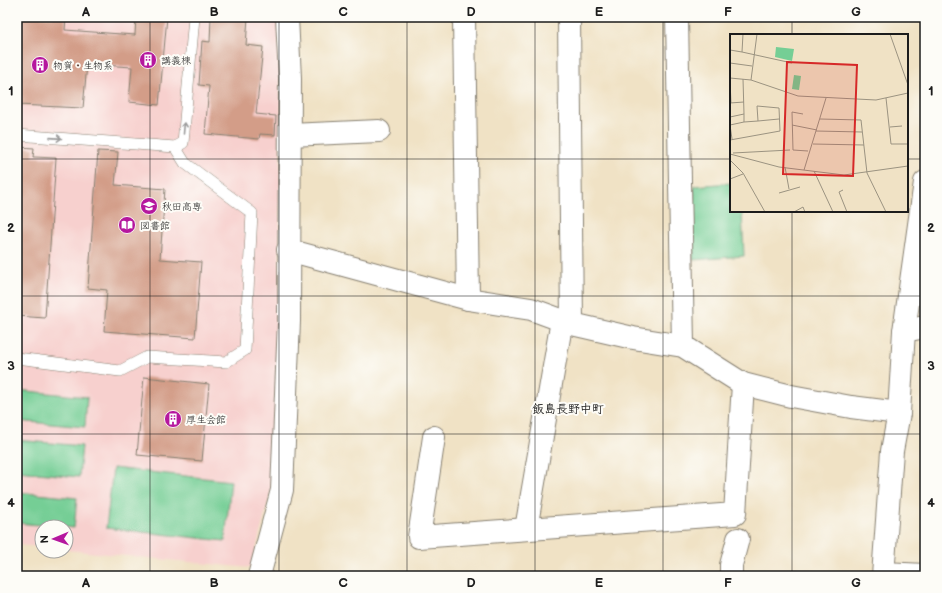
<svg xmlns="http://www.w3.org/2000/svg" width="942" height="593" viewBox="0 0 942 593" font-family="'Balsamiq Sans','Klee One',sans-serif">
<rect width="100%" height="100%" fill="#fdfcf7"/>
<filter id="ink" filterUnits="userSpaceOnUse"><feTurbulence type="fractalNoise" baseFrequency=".025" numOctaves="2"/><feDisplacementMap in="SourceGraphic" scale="8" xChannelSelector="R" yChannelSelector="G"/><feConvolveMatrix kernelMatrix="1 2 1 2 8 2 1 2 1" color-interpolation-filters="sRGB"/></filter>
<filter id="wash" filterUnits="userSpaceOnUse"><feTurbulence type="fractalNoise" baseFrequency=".012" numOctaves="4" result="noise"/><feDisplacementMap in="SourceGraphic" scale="16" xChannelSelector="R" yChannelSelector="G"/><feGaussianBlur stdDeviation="0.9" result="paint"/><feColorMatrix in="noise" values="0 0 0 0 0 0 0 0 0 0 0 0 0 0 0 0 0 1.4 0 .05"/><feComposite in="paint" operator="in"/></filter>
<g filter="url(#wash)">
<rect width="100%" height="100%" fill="#f0e2c5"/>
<polygon fill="#f7d0ce" points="17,17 279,17 281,101 279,312 273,484 251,568 66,550 66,527 42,527 42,547 17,545"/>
<g fill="#75ce95" stroke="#487558">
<polygon points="731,183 731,211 742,211 744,256 693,260 694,186"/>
<polygon points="17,390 87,397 85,427 17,421"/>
<polygon points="17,440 82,446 79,477 17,471"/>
<polygon points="113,468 231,481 225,541 106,528"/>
<polygon points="17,492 77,498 74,528 17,523"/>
</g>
<g id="blocks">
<g fill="#d39d88">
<polygon points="18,17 66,17 65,30 135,35 136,17 167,17 159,105 129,102 132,67 87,64 83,108 17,105"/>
<polygon points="211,17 248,17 246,45 263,47 256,114 276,116 275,135 260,134 259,139 205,134 209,86 199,85 202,41 210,42"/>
<polygon points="17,147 34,148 33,157 56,158 45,318 17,316"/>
<polygon points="98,151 118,152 115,185 165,189 160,259 201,262 195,338 104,331 107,290 88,288"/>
<polygon points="144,377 209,384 202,461 137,455"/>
</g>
</g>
</g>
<g filter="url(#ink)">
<use href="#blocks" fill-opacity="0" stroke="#867f70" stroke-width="1"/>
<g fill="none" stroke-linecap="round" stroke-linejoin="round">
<g stroke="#867f70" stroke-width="12">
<g id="lane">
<polyline points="17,135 175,147 183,143 194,17"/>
<polyline points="17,358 120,371 147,357 226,362 245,350 252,213 185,163 175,147"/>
</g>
</g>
<g stroke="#867f70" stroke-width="24">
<g id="street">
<polyline points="464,17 468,299"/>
<polyline points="569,17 572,324"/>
<polyline points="677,17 683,346"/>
<polyline points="290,135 379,131"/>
<polyline points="288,250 468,299 531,309 572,324 633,338 683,346 743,384 791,396 851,407 899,413"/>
<polyline points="904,331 925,327"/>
<polyline points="434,437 419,537 735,514 743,384"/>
<polyline points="526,529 562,320"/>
<polyline points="884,573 925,575"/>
<polyline points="259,576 282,490 289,321 290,78 287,17"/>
<polyline points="731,576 731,565 738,539"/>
<polyline points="883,576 892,451 899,413 904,331 925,182"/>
</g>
</g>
<use href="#lane" stroke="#fff" stroke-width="11"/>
<use href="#street" stroke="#fff" stroke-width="22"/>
</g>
<defs><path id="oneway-shaft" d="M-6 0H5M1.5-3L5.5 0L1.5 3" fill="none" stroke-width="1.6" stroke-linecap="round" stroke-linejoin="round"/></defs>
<g stroke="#999">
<use href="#oneway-shaft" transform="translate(184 128) rotate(-85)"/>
<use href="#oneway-shaft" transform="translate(56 138) rotate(4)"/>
</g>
</g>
<path fill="none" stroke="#1c1c1c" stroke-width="1" stroke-opacity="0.55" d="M150 17V576M279 17V576M407 17V576M535 17V576M663 17V576M792 17V35M17 159H731M907 159H925M792 211V576M17 296H925M17 434H925"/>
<defs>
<g id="building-disc" transform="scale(0.9)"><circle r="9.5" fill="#b5179e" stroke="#fdfcf7"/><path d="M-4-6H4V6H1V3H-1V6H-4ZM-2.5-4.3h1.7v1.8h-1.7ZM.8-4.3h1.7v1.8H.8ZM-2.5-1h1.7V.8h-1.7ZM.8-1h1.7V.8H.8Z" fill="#fff"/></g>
<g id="university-disc" transform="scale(0.9)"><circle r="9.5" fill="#b5179e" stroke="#fdfcf7"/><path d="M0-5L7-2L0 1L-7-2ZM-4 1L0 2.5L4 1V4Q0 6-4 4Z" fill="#fff"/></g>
<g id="library-disc" transform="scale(0.9)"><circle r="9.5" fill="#b5179e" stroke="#fdfcf7"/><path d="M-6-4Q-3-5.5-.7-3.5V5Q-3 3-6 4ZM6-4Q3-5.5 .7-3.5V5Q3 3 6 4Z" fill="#fff"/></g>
</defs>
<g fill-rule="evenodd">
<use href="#building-disc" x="148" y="60"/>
<use href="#building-disc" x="40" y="65"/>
<use href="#university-disc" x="149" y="206"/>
<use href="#library-disc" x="127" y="225"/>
<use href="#building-disc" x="173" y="419"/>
</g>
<g text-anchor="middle" stroke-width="4" stroke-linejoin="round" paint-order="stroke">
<g font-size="10" fill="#1c1c1c" stroke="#fdfcf7" text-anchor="start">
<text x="161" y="64">講義棟</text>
<text x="53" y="69">物質・生物系</text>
<text x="162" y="210">秋田高専</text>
<text x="140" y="229">図書館</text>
<text x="186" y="423">厚生会館</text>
</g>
<g font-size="12" font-weight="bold" fill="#1c1c1c" stroke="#fdfcf7">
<text x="568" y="413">飯島長野中町</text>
</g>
</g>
<g transform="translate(730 34)">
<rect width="178" height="178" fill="#f0e2c5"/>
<path d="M46 13 64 15 62 27 45 23ZM64 41 71 42 69 56 62 55Z" fill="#75ce95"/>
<path fill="none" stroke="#9b9381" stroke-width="1" d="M160 0 178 51M0 13V0M0 16 12 18 13 0M12 18 62 29M0 29 22 32M0 44 21 46 68 62 146 66 178 59M21 46 27 0M0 47 1 69M156 64 161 110H178M0 69 14 68M73 80 62 78 63 116 78 117M0 83 14 80 13 45M90 85 131 86 137 139 156 178M28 87 49 85M62 91 87 96M160 93 172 92M86 97 132 98M2 105 0 91 14 88M0 106 50 97 49 74 27 72 28 87 14 88V80M83 110 134 111M3 119 60 116M0 120 49 133 114 141 178 132M0 126 13 139 35 178M55 133 59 155M74 136 96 64M84 137 103 178M0 145 13 140M113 156 109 158 117 178M49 159 70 153M64 178 73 173 75 178"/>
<path fill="#d62828" fill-opacity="0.15" stroke="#d62828" stroke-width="2" d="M57 28 127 31 123 142 53 140Z"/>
<rect width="178" height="178" fill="none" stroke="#1c1c1c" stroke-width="2"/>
</g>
<rect width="942" height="593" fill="none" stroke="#fdfcf7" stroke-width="44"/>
<g transform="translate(54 539) rotate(268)"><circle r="19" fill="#fdfcf7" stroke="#a3a29f"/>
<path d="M0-3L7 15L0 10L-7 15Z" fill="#b5179e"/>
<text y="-6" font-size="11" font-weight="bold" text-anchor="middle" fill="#1c1c1c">N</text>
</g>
<rect x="22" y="22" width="898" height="549" fill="none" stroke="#1c1c1c" stroke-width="1.5"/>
<g font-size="13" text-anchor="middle" font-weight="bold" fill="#1c1c1c">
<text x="86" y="16">A</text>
<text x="214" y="16">B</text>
<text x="343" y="16">C</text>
<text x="471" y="16">D</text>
<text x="599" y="16">E</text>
<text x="728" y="16">F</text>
<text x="856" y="16">G</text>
<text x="11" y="95">1</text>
<text x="931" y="95">1</text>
<text x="11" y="232">2</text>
<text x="931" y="232">2</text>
<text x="11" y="370">3</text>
<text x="931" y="370">3</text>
<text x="11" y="507">4</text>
<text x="931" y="507">4</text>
<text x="86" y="587">A</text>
<text x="214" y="587">B</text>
<text x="343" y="587">C</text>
<text x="471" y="587">D</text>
<text x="599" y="587">E</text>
<text x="728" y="587">F</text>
<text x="856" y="587">G</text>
</g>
</svg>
